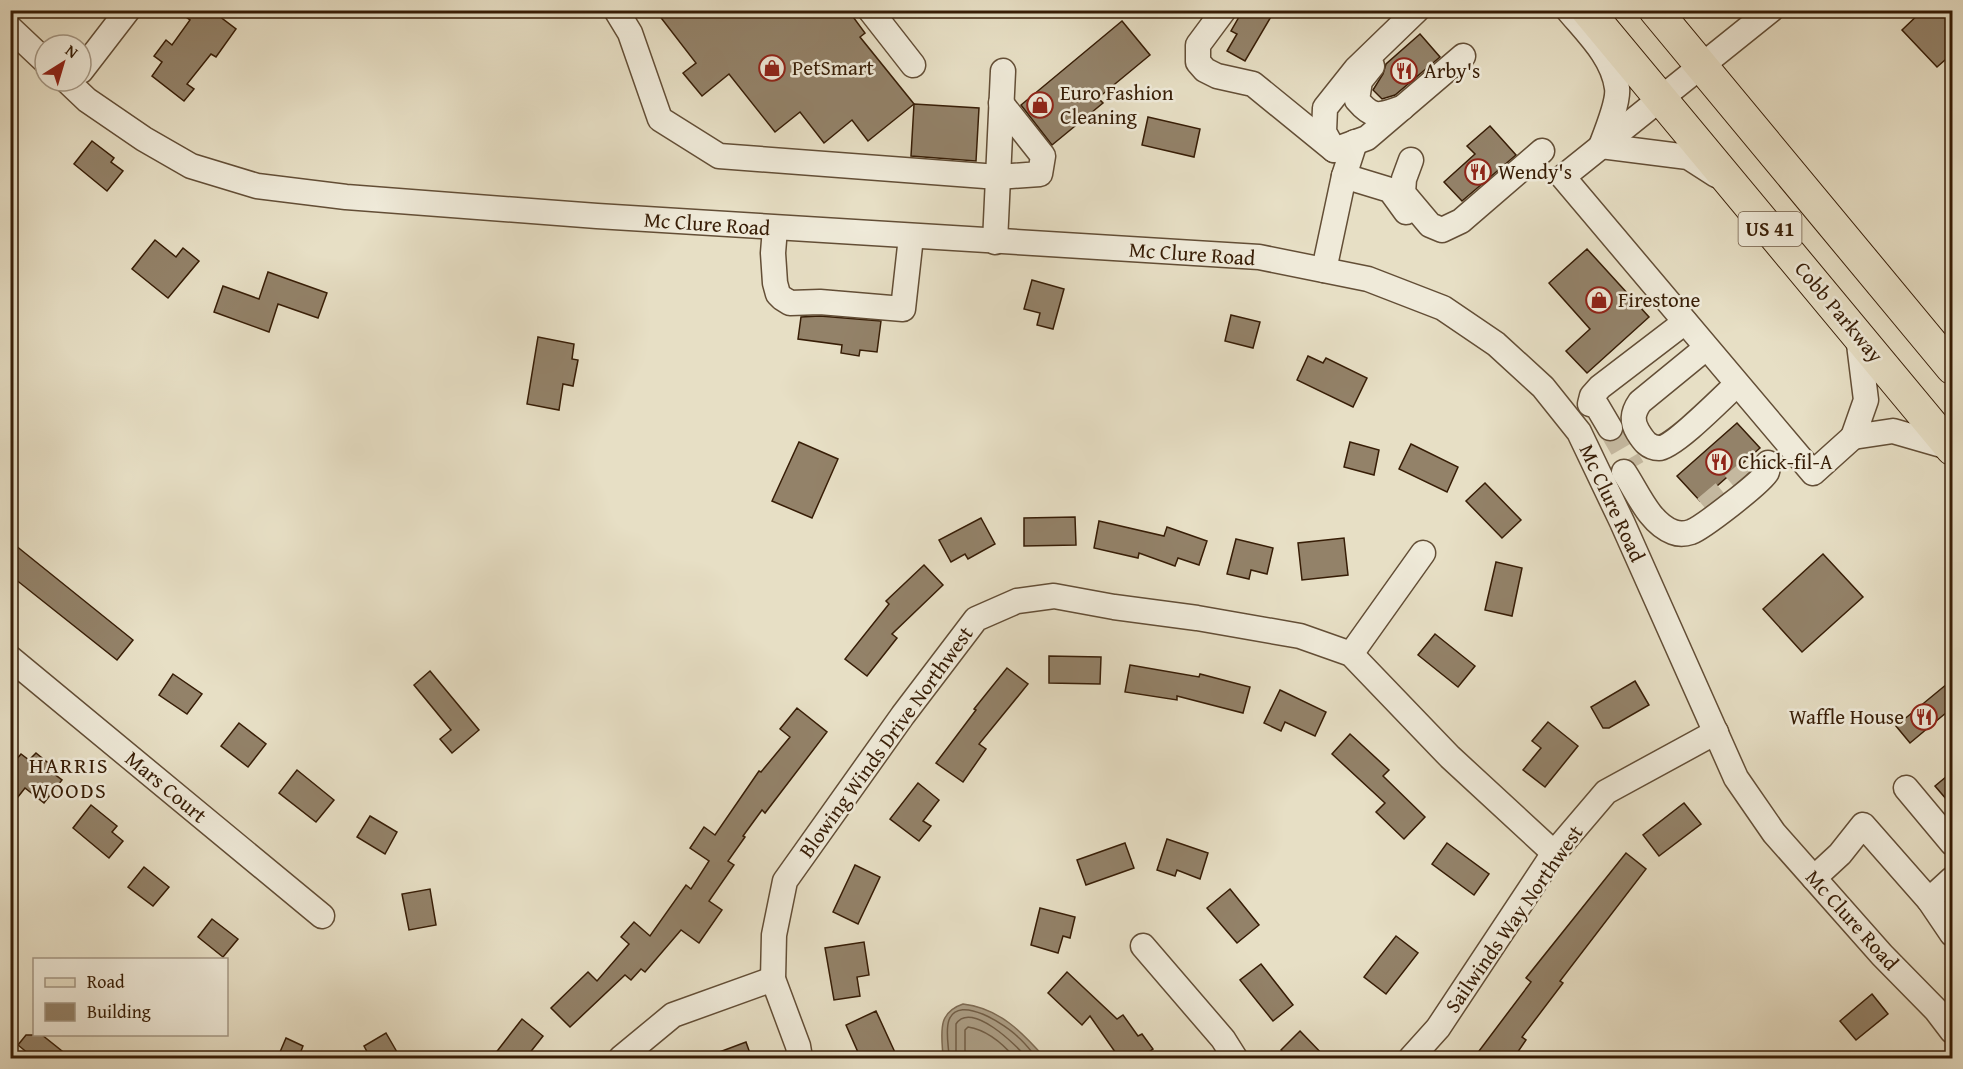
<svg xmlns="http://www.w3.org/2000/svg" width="1963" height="1069" viewBox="0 0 1963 1069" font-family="'Gentium Book Plus',serif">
<rect width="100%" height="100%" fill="#e7dfc5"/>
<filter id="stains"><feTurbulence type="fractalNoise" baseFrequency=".00333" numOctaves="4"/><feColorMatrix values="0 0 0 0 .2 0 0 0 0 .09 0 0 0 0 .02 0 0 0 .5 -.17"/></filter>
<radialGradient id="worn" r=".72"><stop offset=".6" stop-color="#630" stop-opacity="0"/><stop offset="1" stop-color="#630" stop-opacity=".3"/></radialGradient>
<path fill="#ab9d84" stroke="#7d6a52" stroke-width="1.5" d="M963 1004C999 1008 1022 1032 1045 1058H943C942 1034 936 1013 963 1004Z"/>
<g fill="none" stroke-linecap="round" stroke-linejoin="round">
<g stroke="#715d45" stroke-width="1.5">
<path d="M949 1058C949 1047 945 1031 949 1020 959 993 1007 1026 1018 1037 1025 1043 1031 1051 1037 1058"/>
<path d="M956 1058V1024C971 1000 1017 1046 1027 1058"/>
<path d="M965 1058V1030L968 1027C987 1030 1004 1045 1015 1058"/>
</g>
</g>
<g fill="#938269" stroke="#371d06" stroke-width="1.5">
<polygon points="176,10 211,10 236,29 216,57 211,54 187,84 194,89 184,101 152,76 162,62 154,56 166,40 172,45 190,20"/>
<polygon points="655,10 848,10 865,33 860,37 914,104 868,141 852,120 824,143 800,112 775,132 729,74 702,96 683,73 696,63"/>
<polygon points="1243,10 1275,10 1245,61 1227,51 1237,34 1231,31"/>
<polygon points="1923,10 1953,10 1953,53 1937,67 1902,30"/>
<polygon points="1122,21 1150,55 1098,98 1103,103 1052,145 1021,105"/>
<polygon points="1420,34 1440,57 1395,95 1382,99 1373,90 1383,74 1386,64"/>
<polygon points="914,104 979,108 976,161 911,156"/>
<polygon points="1148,117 1200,129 1194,157 1142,145"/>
<polygon points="1490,126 1516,155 1462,201 1444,182 1475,154 1467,146"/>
<polygon points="92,141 114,158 111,162 123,171 107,191 74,164"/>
<polygon points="155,240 176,257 183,248 199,261 168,298 132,269"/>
<polygon points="1587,249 1649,317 1587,373 1566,351 1590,329 1549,283"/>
<polygon points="268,272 327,293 318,318 278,304 269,332 214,312 223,286 259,299"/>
<polygon points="1032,280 1064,289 1053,329 1037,325 1040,313 1024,309"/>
<polygon points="1231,315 1260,322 1253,348 1225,341"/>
<polygon points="820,316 881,321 877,352 860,350 859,356 841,353 842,345 798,339 801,317"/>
<polygon points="538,337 574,344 572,359 578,360 573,386 563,384 559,410 527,404"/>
<polygon points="1308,356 1323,363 1326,358 1367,378 1353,407 1297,380"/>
<polygon points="1737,423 1760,448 1700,501 1677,476"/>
<polygon points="799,442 838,459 812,518 772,501"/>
<polygon points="1350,442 1379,450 1374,475 1344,467"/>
<polygon points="1411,444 1458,467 1447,492 1399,469"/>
<polygon points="1485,483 1521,520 1502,538 1466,501"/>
<polygon points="1075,517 1076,545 1024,546 1024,518"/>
<polygon points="981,518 995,544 968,559 965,554 951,562 939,540"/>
<polygon points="1099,521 1164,536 1167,527 1207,541 1199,565 1178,558 1175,566 1139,553 1138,558 1094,548"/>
<polygon points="1344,538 1348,575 1302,580 1298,543"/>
<polygon points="1236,539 1273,548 1267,574 1251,570 1249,579 1227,574"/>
<polygon points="10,541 133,640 117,660 10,575"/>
<polygon points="1823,554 1863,597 1802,652 1763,609"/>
<polygon points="1496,562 1522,568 1512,616 1485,610"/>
<polygon points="924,565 943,585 892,634 897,638 867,676 845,659 889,604 886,601"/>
<polygon points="1435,634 1475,666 1458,687 1418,655"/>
<polygon points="1049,656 1101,657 1100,684 1049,683"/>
<polygon points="1130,665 1199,677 1200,674 1250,687 1243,713 1177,696 1177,700 1125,692"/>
<polygon points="1007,668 1028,684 979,744 986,749 963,782 936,763 976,710 974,709"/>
<polygon points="430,671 479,730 452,753 440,739 451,730 414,685"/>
<polygon points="173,674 202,694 187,714 159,695"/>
<polygon points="1953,679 1953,707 1910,743 1896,726"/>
<polygon points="1635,681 1649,705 1609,728 1603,728 1591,707"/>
<polygon points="1280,690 1326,712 1315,736 1285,722 1281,731 1264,723"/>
<polygon points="797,708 827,732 765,813 762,810 743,836 745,837 728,861 734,865 709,901 722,910 699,943 681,930 645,972 641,969 631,980 625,975 570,1027 551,1008 588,972 597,981 629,944 621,937 634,922 650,936 686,885 691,889 709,861 690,848 704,827 715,835 759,771 761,772 790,737 780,729"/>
<polygon points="1548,722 1578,746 1545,787 1523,770 1541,748 1532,741"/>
<polygon points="239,723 266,744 248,767 221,746"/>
<polygon points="1350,734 1389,770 1383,776 1425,817 1404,839 1376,812 1385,803 1332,754"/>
<polygon points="36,753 52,766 49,770 62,780 44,803 25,788 10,807 10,767 21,754 29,760"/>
<polygon points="297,770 334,800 316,822 279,793"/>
<polygon points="1953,771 1953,807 1935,786"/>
<polygon points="918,783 939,800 923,821 931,826 919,841 890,819"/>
<polygon points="1684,803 1701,824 1659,856 1643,835"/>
<polygon points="91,805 117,826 112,832 123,841 109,858 73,828"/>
<polygon points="370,816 397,832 385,854 357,837"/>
<polygon points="1167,839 1208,853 1200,879 1177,870 1175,876 1157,870"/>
<polygon points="1125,843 1134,868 1086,885 1077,860"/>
<polygon points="1447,843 1489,874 1474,895 1432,864"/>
<polygon points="1626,853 1646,869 1560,981 1563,983 1522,1037 1526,1040 1513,1059 1473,1059 1531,982 1526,978"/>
<polygon points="855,865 880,877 858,924 833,912"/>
<polygon points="144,867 169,887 153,906 128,887"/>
<polygon points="430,889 436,925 409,930 402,894"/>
<polygon points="1230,889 1259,925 1237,943 1207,908"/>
<polygon points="1040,908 1075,917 1070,938 1063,936 1058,953 1031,945"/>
<polygon points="212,919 238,939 223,957 198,937"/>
<polygon points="1396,936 1418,953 1386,994 1364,977"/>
<polygon points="864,942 869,975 857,977 860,996 834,1000 825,948"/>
<polygon points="1261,964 1293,1005 1273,1021 1240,980"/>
<polygon points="1067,972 1117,1019 1123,1015 1138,1036 1142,1034 1153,1049 1139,1059 1120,1059 1090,1016 1082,1025 1048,993"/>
<polygon points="1872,994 1888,1014 1856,1040 1840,1021"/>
<polygon points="876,1011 898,1059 861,1059 846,1025"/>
<polygon points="522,1019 543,1036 525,1059 491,1059"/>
<polygon points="1300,1031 1327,1059 1289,1059 1281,1050"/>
<polygon points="386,1033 401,1059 371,1059 364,1046"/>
<polygon points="26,1035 42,1035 72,1059 35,1059 18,1045"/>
<polygon points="286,1038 303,1046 298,1059 280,1052"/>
<polygon points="746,1042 752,1059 706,1059 706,1057"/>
</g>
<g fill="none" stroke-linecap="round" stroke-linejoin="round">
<g stroke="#c4b89f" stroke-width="24" stroke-dasharray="24 12" stroke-linecap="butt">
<polyline points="1610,428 1633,468"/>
<polyline points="1705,508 1749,471"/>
</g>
<g stroke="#634e36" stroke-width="27">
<g id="minor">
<polyline points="616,10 630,33 660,119 719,156 998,177 1040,174 1043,156 1001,103"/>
<polyline points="870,10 913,65"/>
<polyline points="1224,10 1198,45 1198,62 1205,70 1217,76 1253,84 1334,150 1367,138 1463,56"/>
<path d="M1568 10C1587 33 1613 57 1617 88 1619 101 1606 133 1601 146L1688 157 1716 175"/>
<polyline points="1771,10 1563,177 1813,473 1853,437"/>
<polyline points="10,28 45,61"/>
<path d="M1372 66 1360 81 1357 100C1374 120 1379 115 1402 108"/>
<polyline points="81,71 128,10"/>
<polyline points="67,81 87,100 144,139 191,166 257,186 346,197 597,216 1259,257 1368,279 1443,308 1496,344 1543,387 1579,432 1622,522 1736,778 1774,833 1882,955 1936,1010 1952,1031"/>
<polyline points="1334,150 1324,132 1325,108 1356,69 1417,10"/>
<polyline points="1411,160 1404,179 1403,193 1430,225 1442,230 1461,221 1542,151"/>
<polyline points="1344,176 1390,190 1406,212"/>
<polyline points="775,228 773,253 775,283 778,294 782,298 790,303 820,302 903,309 911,237"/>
<polyline points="995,242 1003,71"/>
<polyline points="1324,270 1344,176 1355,142"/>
<polyline points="1858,336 1866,400 1853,437 1893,431 1952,448"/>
<path d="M1706 348 1640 402C1633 412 1631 421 1638 432 1643 440 1648 448 1659 448 1673 448 1724 396 1737 384"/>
<polyline points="1610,428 1597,406 1590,404 1592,396 1600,387 1685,322"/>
<path d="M1624 472C1637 491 1649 523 1673 532 1678 534 1685 534 1691 532 1702 528 1762 482 1767 472 1768 471 1768 465 1768 463"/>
<polyline points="1351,654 1423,553"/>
<polyline points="10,658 322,916"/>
<polyline points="1906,788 1952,843"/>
<polyline points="1814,878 1840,854 1863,825 1929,900"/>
<polyline points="1952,879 1929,900 1952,934"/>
<polyline points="1143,946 1223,1039 1235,1058"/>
<polyline points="621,1058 673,1015 773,979"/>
<polyline points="800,1058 798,1046 773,979 774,935 785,881 903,715 976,619 1017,601 1054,596 1114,607 1197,618 1300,636 1351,654 1450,757 1554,853"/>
<polyline points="1411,1058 1438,1028 1554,853 1606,792 1716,732"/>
</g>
</g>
<g stroke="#371d06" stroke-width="34">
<g id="major">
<polyline points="1587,10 1952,449"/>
<polyline points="1655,10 1952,368"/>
</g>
</g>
<use href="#minor" stroke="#efead9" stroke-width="24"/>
<use href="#major" stroke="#e7dfc5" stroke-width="32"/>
</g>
<defs>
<g id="shop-ring" transform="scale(1.35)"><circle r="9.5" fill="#efead9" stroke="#8f2418" stroke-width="1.5"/><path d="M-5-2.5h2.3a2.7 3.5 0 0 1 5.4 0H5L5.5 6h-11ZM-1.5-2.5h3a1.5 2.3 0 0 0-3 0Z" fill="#8f2418"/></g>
<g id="restaurant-ring" transform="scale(1.35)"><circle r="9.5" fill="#efead9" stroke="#8f2418" stroke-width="1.5"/><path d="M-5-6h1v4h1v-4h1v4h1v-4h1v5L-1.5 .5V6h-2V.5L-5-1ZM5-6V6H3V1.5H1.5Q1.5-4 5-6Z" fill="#8f2418"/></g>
</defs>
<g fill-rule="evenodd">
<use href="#shop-ring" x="772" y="68"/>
<use href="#restaurant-ring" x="1404" y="71"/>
<use href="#shop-ring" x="1040" y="105"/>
<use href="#restaurant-ring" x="1478" y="172"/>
<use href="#shop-ring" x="1599" y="300"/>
<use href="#restaurant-ring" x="1719" y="462"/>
<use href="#restaurant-ring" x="1924" y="717"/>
</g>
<g text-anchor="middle" stroke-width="5" stroke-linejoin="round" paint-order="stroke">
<rect fill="#efead9" stroke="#6e5a45" stroke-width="1.5" x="1738.5" y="212" width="63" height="34" rx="4.5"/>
<g font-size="20" font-weight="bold" fill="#371d06">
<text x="1770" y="236">US 41</text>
</g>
<g font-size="21" fill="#371d06" stroke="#efead9" text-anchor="start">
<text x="792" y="75">PetSmart</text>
<text x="1424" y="78">Arby's</text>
<text x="1060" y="100">Euro Fashion<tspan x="1060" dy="24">Cleaning</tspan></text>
<text x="1498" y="179">Wendy's</text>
<text x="1618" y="307">Firestone</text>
<text x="1738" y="469">Chick-fil-A</text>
<text x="1904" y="724" text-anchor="end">Waffle House</text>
</g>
<g font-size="21" fill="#371d06" stroke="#efead9">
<text transform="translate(707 224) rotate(4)" y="7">Mc Clure Road</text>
<text transform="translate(1192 254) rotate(4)" y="7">Mc Clure Road</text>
<text transform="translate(1839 312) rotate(50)" y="7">Cobb Parkway</text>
<text transform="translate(1612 503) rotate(65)" y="7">Mc Clure Road</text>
<text transform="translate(886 742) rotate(-54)" y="7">Blowing Winds Drive Northwest</text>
<text transform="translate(166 787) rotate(40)" y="7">Mars Court</text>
<text transform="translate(1514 919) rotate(-55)" y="7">Sailwinds Way Northwest</text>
<text transform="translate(1852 920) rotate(48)" y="7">Mc Clure Road</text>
</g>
<g font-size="22" letter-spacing="1.5" fill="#371d06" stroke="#efead9">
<text x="69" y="773">HARRIS<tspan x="69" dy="25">WOODS</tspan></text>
</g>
</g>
<rect width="1963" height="1069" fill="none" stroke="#e7dfc5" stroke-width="36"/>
<rect x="12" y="12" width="1939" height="1045" fill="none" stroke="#371d06" stroke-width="3"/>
<rect x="18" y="18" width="1927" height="1033" fill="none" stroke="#371d06" stroke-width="1.5"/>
<rect x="33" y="958" width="195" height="78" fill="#efead9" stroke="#a59885" stroke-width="1.5"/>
<rect x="45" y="978" width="30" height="9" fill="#e7dfc5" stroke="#a59885" stroke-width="1.5"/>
<text x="87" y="988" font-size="18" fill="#371d06">Road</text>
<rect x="45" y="1003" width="30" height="18" fill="#938269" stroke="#a59885" stroke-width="1.5"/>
<text x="87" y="1018" font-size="18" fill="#371d06">Building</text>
<g transform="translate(63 63) rotate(37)"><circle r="28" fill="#efead9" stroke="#a59885" stroke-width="1.5"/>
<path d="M0-4.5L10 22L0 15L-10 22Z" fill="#8f2418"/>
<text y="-9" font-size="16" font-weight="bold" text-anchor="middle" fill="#371d06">N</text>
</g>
<rect width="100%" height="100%" filter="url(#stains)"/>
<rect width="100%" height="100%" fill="url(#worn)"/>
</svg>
